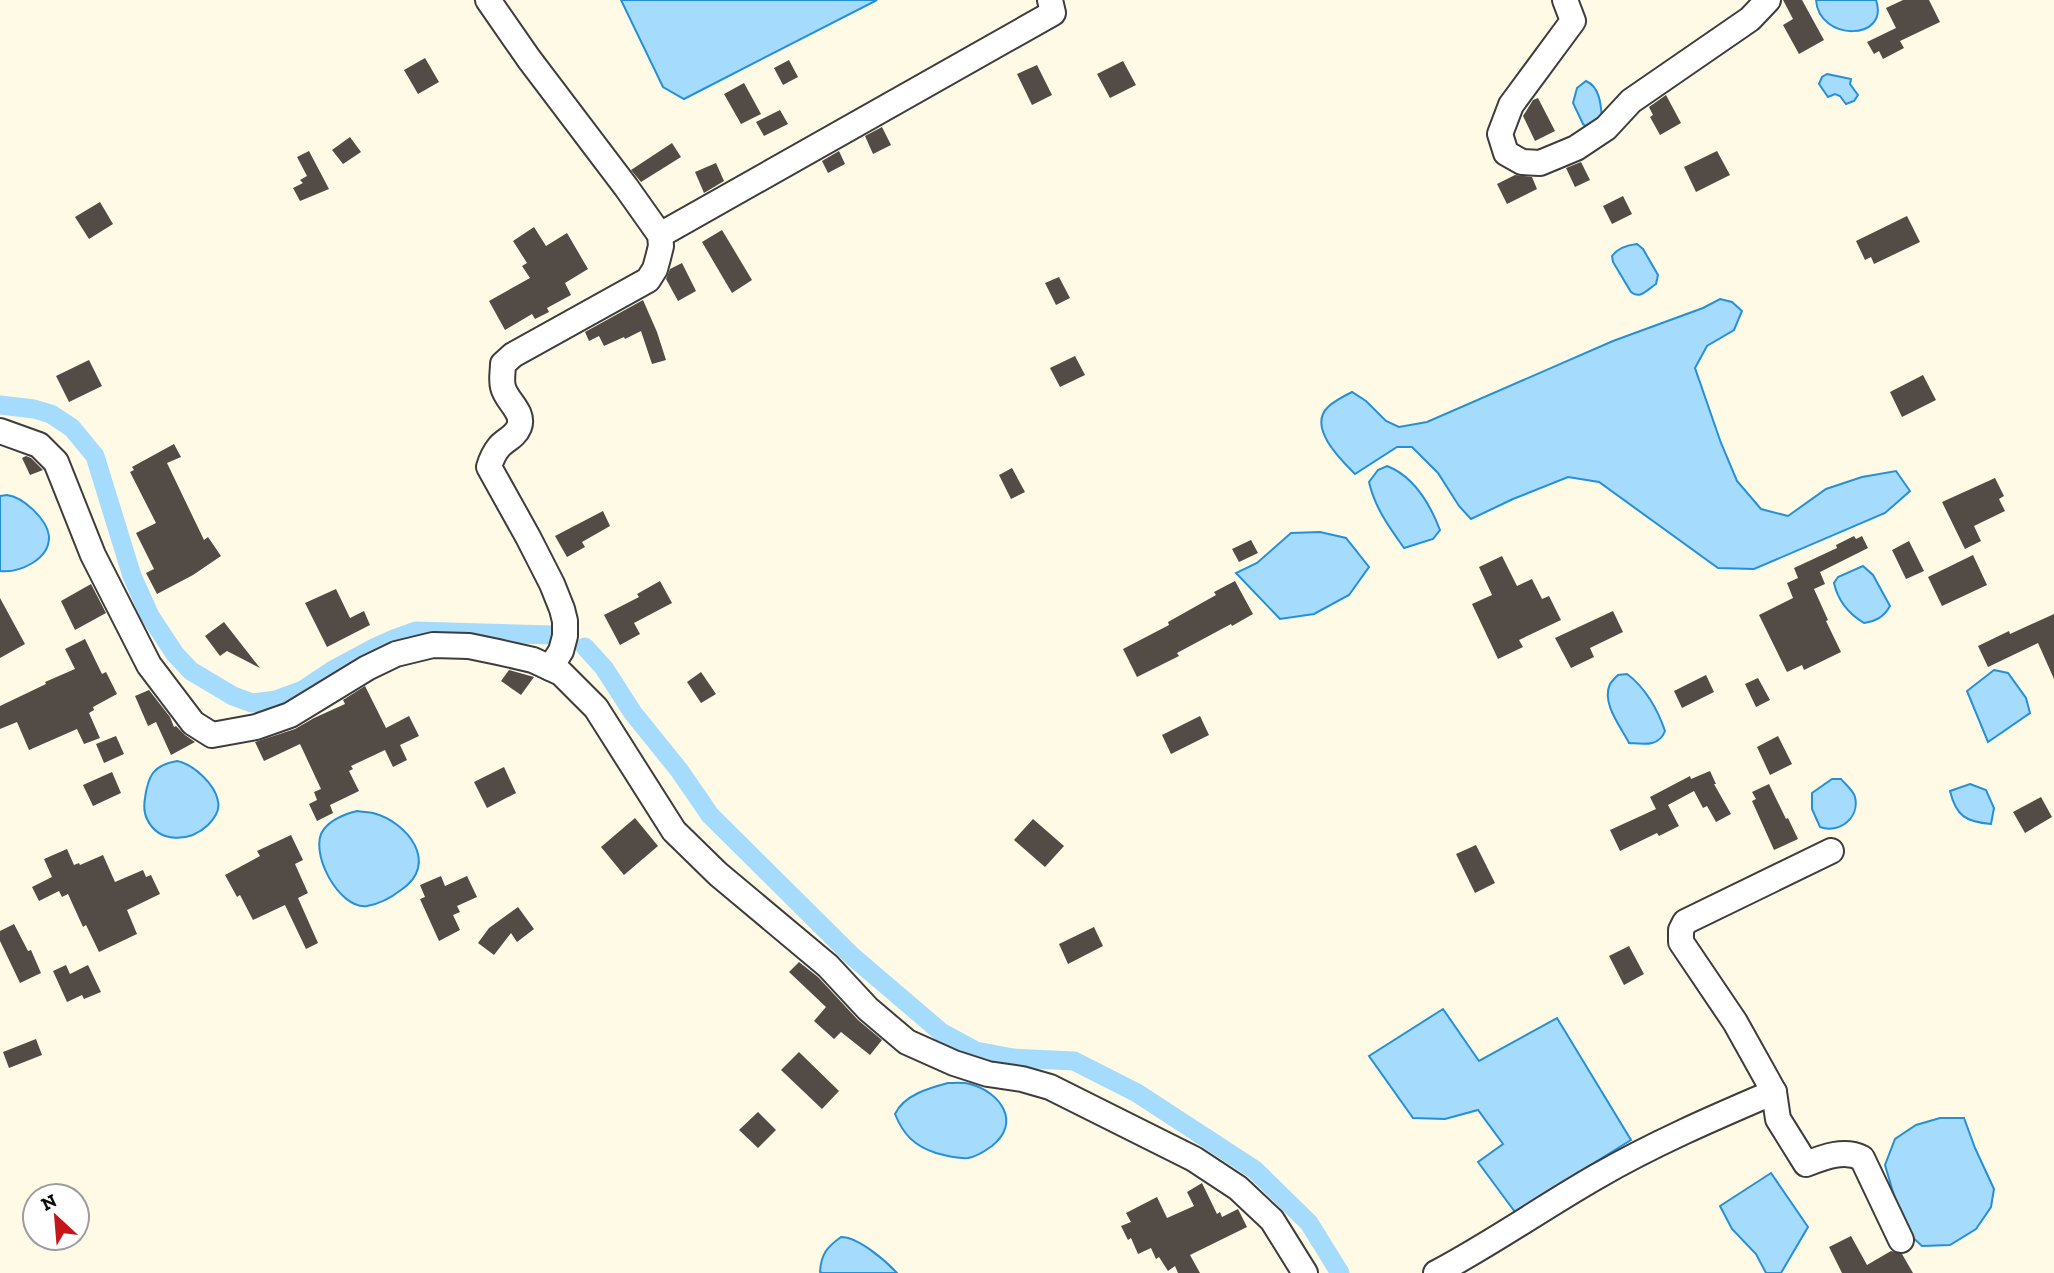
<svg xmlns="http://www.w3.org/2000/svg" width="2054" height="1273" viewBox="0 0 2054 1273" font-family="'Zilla Slab',serif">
<rect width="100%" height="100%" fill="#fffae6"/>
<g fill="#a5dbfc" stroke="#2590da" stroke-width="2">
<polygon points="621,0 877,0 684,99 663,87"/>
<path d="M1816 0H1876C1890 41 1819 42 1816 0Z"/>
<polygon points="1827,74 1851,79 1850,84 1858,95 1854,101 1846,104 1840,96 1835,94 1828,97 1819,84 1822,77"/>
<path d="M1586 81C1600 87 1601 105 1602 119L1591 130 1583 124 1573 103 1577 88Z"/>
<path d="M1637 244 1643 249 1658 275 1656 284C1648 289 1640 300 1631 292L1613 262 1612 256C1618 248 1627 245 1637 244Z"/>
<path d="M1720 299 1732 302 1742 311 1734 330 1707 346 1695 368 1721 443 1737 481 1761 509 1788 516 1826 489 1862 477 1896 471 1910 491 1885 513 1754 569 1718 568 1599 482 1568 477 1513 499 1471 519 1459 506 1438 473 1412 447H1397L1355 474C1341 460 1307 427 1328 407 1334 401 1344 396 1352 392L1366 401 1386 421 1399 427 1427 422 1613 341 1703 308Z"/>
<path d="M1387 466C1413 476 1430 504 1440 530L1433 539 1404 548C1389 527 1375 508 1369 482L1378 470Z"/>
<path d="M7 495C23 497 47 519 49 536 50 560 19 573 0 571V496Z"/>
<polygon points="1320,532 1346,538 1369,567 1349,595 1314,614 1280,619 1236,573 1257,563 1291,533"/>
<path d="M1863 566 1873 575 1890 606C1884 617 1876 621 1864 623 1849 614 1838 601 1834 583L1838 577Z"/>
<polygon points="1994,670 2008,673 2026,698 2030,713 1988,742 1967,691"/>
<path d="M1627 674C1645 687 1658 710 1665 731 1659 747 1644 744 1629 743 1621 727 1601 703 1610 684 1612 681 1615 678 1618 675Z"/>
<path d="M177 761C193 764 215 784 218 801 220 810 214 819 208 825 190 842 159 844 147 819 144 813 144 804 145 798 148 776 153 765 177 761Z"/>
<path d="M1832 779H1841C1845 784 1853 790 1855 797 1860 818 1839 834 1820 827L1812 809V793Z"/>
<path d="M1970 784 1986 790 1994 808 1991 824C1966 822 1956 816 1950 791Z"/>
<path d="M357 811C362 812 368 812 373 813 408 822 440 864 401 890 392 897 379 904 367 906 339 910 307 850 324 829 332 819 345 814 357 811Z"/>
<polygon points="1443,1009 1479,1061 1557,1018 1631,1140 1515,1212 1478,1162 1503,1144 1478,1110 1445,1119 1413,1118 1369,1056"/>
<path d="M948 1083C955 1083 963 1082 970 1084 1000 1092 1022 1122 992 1146 985 1151 976 1157 968 1158 957 1159 947 1156 936 1153 914 1146 903 1134 895 1114 904 1095 929 1088 948 1083Z"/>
<polygon points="1940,1118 1964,1118 1975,1148 1994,1189 1991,1207 1976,1229 1950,1245 1922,1246 1910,1235 1898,1209 1885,1165 1895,1139 1916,1125"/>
<polygon points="1771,1173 1808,1227 1781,1273 1766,1273 1756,1254 1732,1229 1720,1206"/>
<path d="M841 1237C858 1237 885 1260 897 1273H822L820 1272C821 1254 827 1247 841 1237Z"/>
</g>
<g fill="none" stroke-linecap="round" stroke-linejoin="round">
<g stroke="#a5dbfc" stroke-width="19">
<polyline points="0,405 34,409 51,414 72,428 95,456 132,576 150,616 175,654 191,671 233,696 252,703 276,700 303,690 333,670 376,647 394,639 416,631 552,635"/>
<polyline points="585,647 604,668 633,713 679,770 710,815 852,956 941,1032 976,1051 1013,1058 1074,1061 1137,1093 1255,1170 1309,1223 1340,1273"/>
</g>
</g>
<g fill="#534b45">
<polygon points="1783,0 1802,0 1824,40 1799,54 1783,25 1793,19"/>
<polygon points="1903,0 1929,0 1940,22 1900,41 1904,48 1883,59 1879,51 1874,54 1867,42 1896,28 1886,8"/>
<polygon points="425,58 439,82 418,94 404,70"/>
<polygon points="789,60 798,77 783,85 774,68"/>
<polygon points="1123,61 1136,85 1110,98 1097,74"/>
<polygon points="1037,65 1052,95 1032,105 1017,74"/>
<polygon points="744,83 761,114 741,124 724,94"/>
<polygon points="1666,95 1681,123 1660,135 1650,117 1653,115 1649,107"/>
<polygon points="1538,98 1555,131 1535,141 1523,116 1533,100"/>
<polygon points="780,110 788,124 764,136 756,122"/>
<polygon points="882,127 891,145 873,154 865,136"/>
<polygon points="350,137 361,152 343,164 332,150"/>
<polygon points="672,143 681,157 641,182 631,170"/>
<polygon points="309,151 329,189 300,201 293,188 303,183 300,180 307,176 297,157"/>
<polygon points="839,151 845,164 828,173 822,161"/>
<polygon points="1717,151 1730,175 1696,192 1684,167"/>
<polygon points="1581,162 1590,180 1575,187 1566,168"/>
<polygon points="716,163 724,181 704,193 695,172"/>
<polygon points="1515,175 1532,177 1537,189 1507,204 1497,184"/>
<polygon points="1623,196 1632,214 1612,224 1603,206"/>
<polygon points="100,202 113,224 89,239 75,217"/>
<polygon points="1907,216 1920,242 1874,264 1871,257 1865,260 1856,241"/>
<polygon points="534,227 546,246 567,233 588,269 565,283 571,295 547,308 549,312 535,319 532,314 505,330 489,301 530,278 522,266 527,263 513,241"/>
<polygon points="722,230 752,280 732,293 702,242"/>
<polygon points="682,263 696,291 678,301 666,279 670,269"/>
<polygon points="1059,277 1070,298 1056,305 1045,283"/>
<polygon points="643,300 657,332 666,360 652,364 641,331 625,339 624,337 604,346 599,336 589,341 585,332"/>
<polygon points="1075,356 1085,375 1060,387 1050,368"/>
<polygon points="89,360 102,386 69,402 56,376"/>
<polygon points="1923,375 1936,400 1902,417 1890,392"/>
<polygon points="174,444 181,457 167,463 204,540 208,537 221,556 193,575 157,594 146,573 154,569 136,533 156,523 130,472 134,470 132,467"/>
<polygon points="26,456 31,458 43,470 30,475 22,458"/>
<polygon points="1012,468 1025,492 1011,499 999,475"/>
<polygon points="1995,478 2004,496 1999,499 2005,511 1974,526 1981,541 1965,549 1942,502"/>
<polygon points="603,511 610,526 582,542 585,547 567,557 555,536"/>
<polygon points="1854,536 1856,539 1862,536 1868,548 1820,572 1825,584 1814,589 1828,620 1826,621 1841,652 1804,670 1802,665 1787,672 1759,615 1793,598 1787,583 1798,578 1794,568 1837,548 1836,545"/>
<polygon points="1251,540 1258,553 1239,562 1232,549"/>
<polygon points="1909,541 1924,571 1906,579 1892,550"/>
<polygon points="1973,555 1987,585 1942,606 1928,577"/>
<polygon points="1502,556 1517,586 1532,579 1542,599 1549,596 1561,620 1519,640 1523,647 1498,659 1472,604 1492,595 1479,567"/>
<polygon points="660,581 672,603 634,623 640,634 620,645 604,615 639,597 637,594"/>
<polygon points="1235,581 1253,614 1232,626 1231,624 1177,653 1179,656 1137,677 1123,649 1169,625 1168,622 1216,595 1214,592"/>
<polygon points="91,584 106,613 75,630 61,601"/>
<polygon points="336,589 350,618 364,611 370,625 327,647 305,603"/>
<polygon points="0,598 25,644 0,658"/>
<polygon points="1613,611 1623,632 1590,648 1594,657 1571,668 1555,638"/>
<polygon points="2054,614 2054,679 2038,643 1988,667 1978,646 2009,631 2010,634"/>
<polygon points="224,622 260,668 227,651 220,656 205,636"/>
<polygon points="85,639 102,674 106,672 117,694 93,707 94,710 89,713 100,738 84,744 77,729 29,750 17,722 0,729 0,706 46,684 45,682 75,669 65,649"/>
<polygon points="509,670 534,677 521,695 501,681"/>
<polygon points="701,672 716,694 701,703 687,682"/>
<polygon points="1706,675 1714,692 1682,708 1674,691"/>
<polygon points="1758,678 1770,700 1756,707 1745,684"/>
<polygon points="365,686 386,728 409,716 419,736 400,745 407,760 393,767 385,750 351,766 353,769 349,771 359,791 330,805 333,813 317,821 309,804 317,800 314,792 321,789 300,744 264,761 255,742 295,729 314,718 345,704 343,700"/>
<polygon points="149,690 170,717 174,727 176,726 185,735 195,742 171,755 156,722 148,726 135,696"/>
<polygon points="1200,716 1209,735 1171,754 1162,735"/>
<polygon points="116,736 124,754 104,763 96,744"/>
<polygon points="1778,736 1792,764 1770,775 1757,747"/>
<polygon points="504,767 516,793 487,808 474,782"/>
<polygon points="1710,771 1716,784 1714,784 1731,814 1716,822 1707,806 1703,808 1694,791 1668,805 1679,826 1659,836 1657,833 1620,851 1610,830 1656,809 1650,797 1690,776 1691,779"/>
<polygon points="112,772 121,793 93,806 83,785"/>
<polygon points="1769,784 1786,819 1788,818 1798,839 1774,850 1752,801 1756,799 1752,792"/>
<polygon points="2041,797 2052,817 2025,833 2013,812"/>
<polygon points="635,818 658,846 624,875 601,847"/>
<polygon points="1033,819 1064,846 1045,867 1014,840"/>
<polygon points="291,835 303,860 295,864 308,893 298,898 318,943 306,949 285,905 253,920 240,895 237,897 225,875 260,856 257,851"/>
<polygon points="1476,845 1495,883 1475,893 1456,854"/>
<polygon points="67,849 74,865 79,863 80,865 103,855 115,882 143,870 146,877 151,875 160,894 127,910 137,934 99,952 86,925 83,927 68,894 62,897 59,891 39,901 32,887 52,877 44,859"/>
<polygon points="441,876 445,886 467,876 477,897 457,906 460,912 453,915 460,930 439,941 420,899 425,897 420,885"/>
<polygon points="518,907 534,929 517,942 511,933 494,955 478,943 489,928"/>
<polygon points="14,924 28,951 31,950 41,973 20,983 0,941 0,931"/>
<polygon points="1094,927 1103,946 1068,964 1059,944"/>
<polygon points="1629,946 1644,974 1624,985 1609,956"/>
<polygon points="799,962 818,977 858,1020 882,1040 870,1055 841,1032 834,1039 814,1021 826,1007 789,972"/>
<polygon points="66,965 70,974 88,965 101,992 84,999 82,995 67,1002 53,971"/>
<polygon points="36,1039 42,1055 9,1068 3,1052"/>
<polygon points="799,1052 839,1091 822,1109 781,1070"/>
<polygon points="758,1112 776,1130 758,1148 739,1130"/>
<polygon points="1202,1183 1217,1214 1220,1212 1222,1217 1238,1209 1247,1227 1190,1255 1200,1273 1178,1273 1175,1266 1168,1271 1159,1257 1156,1259 1151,1248 1138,1254 1131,1238 1128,1240 1121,1226 1131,1222 1126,1213 1157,1197 1167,1218 1194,1206 1187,1192"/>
<polygon points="1851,1236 1867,1265 1891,1251 1902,1254 1913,1273 1842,1273 1829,1247"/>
</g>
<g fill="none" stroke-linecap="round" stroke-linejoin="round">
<g stroke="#3d3d3d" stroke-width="28">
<g id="minor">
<path d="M488 0 529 59 626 187 660 235 661 246 658 258 655 269 648 280 513 355 503 364C503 371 501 380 503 387 506 401 525 412 519 427 515 437 505 440 499 447 494 453 491 460 489 467L528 537 552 584 562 609 565 621V636L561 651 550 668"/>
<polyline points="1565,0 1573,21 1511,105 1500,134 1506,153 1522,162 1540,163 1576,148 1606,128 1631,101 1750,19 1768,0"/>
<polyline points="660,235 1053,13 1050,0"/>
<polyline points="0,431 39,445 56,462 93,555 149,665 193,723 212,735 256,727 290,715 367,668 396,654 433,645 469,646 498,652 533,660 561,673 596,708 674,831 718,874 828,966 868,1009 907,1042 954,1063 988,1074 1022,1079 1050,1087 1194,1159 1238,1188 1272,1220 1305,1273"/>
<path d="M1774 1092 1778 1119 1806 1164C1824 1157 1844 1149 1862 1158L1901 1240"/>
<path d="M1436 1273C1491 1244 1542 1208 1596 1177 1653 1144 1713 1118 1774 1092L1735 1022 1681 942V930L1685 922 1831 851"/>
</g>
</g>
<use href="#minor" stroke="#fff" stroke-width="24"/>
</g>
<g transform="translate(56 1217) rotate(334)"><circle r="33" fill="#ffffff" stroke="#9d9d9d" stroke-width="2"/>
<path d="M0-5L12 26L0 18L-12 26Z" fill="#c5161c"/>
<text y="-10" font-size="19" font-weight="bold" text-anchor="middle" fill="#0a0a0a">N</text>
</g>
</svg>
